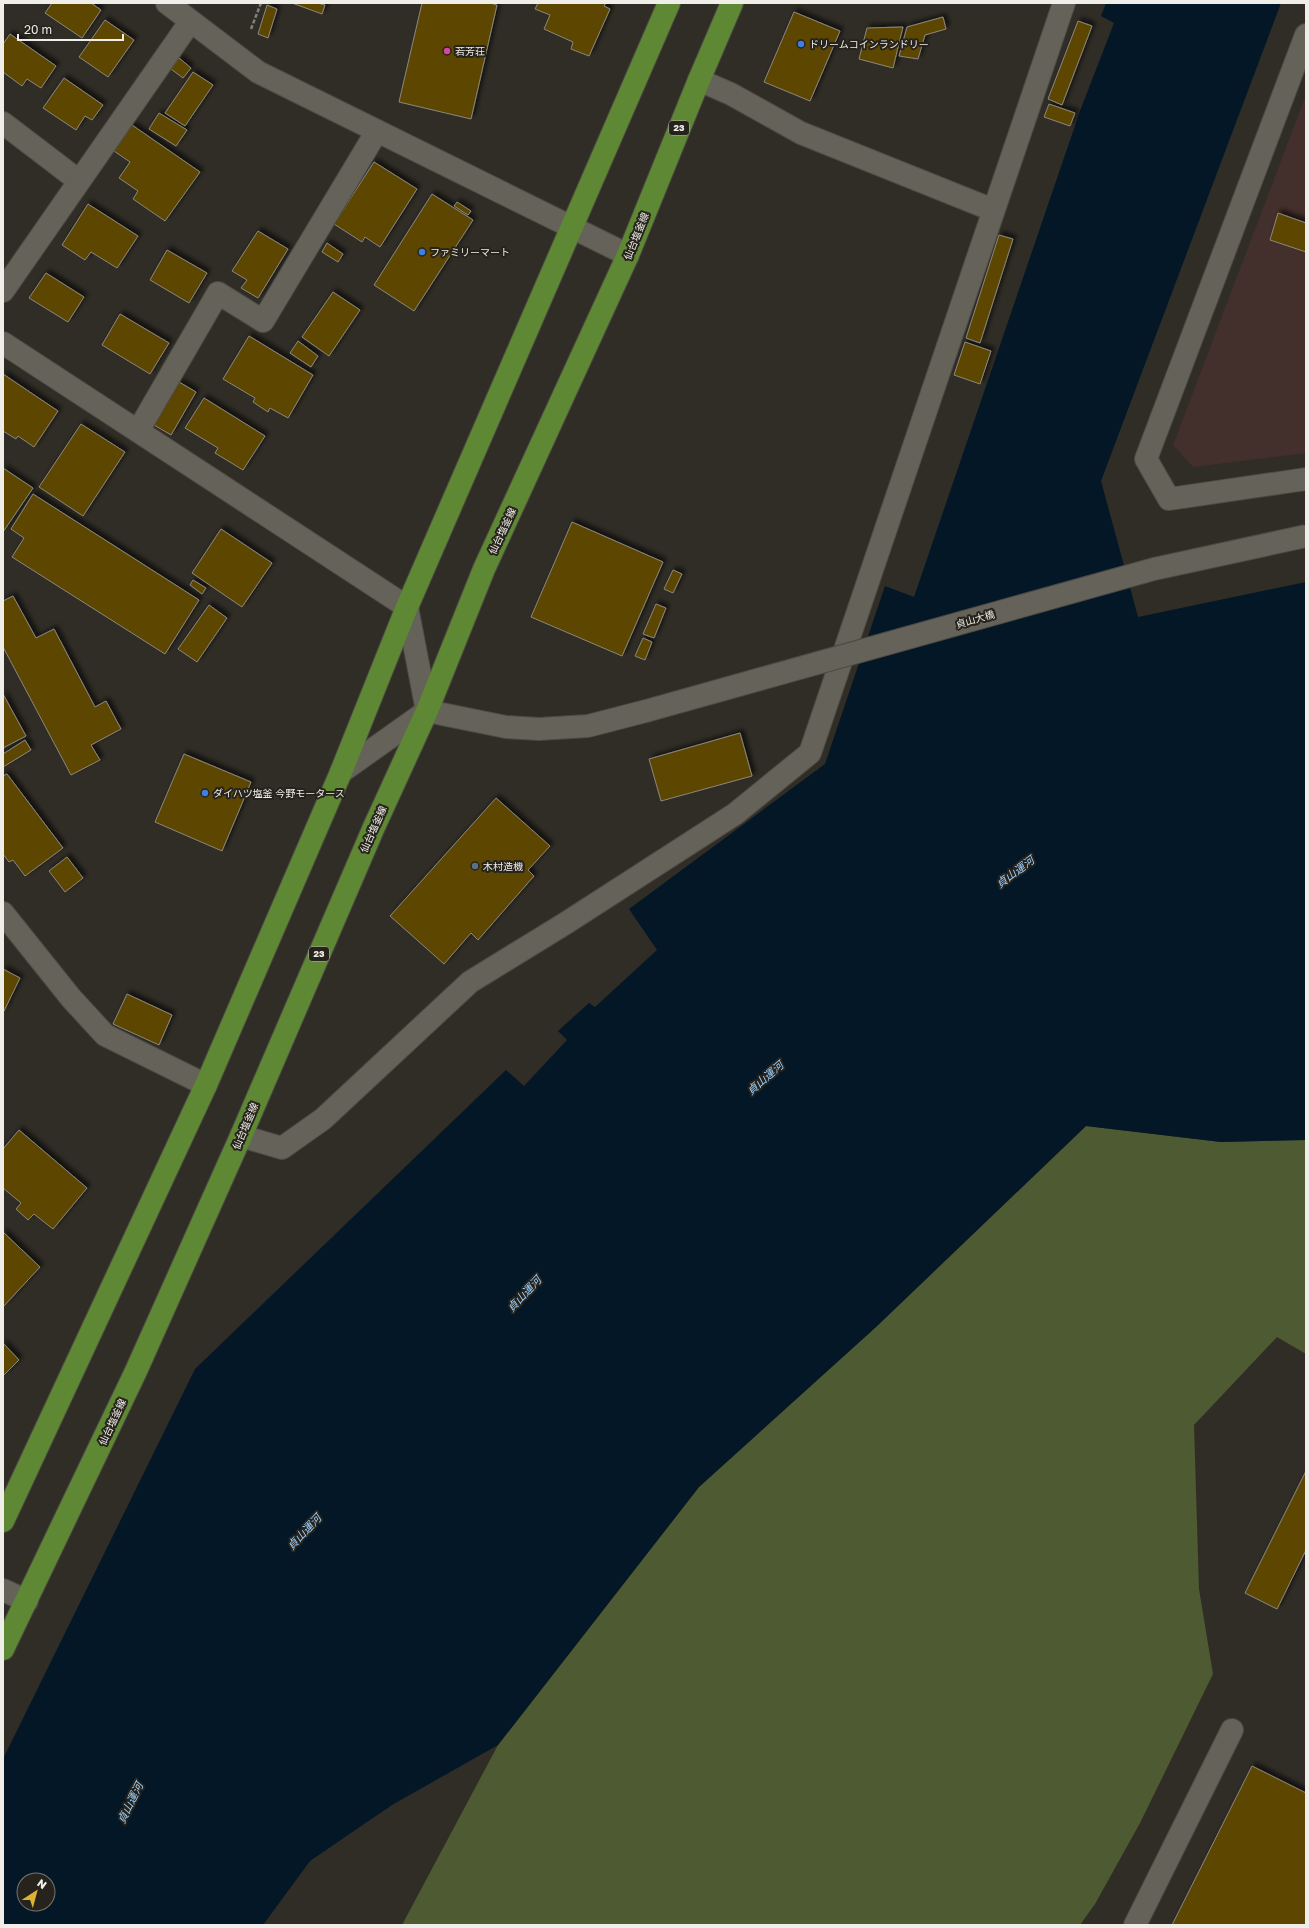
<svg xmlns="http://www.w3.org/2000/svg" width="1309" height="1928" viewBox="0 0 1309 1928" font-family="'Golos Text','Noto Sans JP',sans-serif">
<defs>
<filter id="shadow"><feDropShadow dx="3.5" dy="-3.5" stdDeviation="2" flood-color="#0009"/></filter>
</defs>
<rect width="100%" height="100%" fill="#302d26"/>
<polygon fill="#432f2b" points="1306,95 1306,453 1193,467 1173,445"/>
<polygon fill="#4e5a31" points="1086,1126 1221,1142 1306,1140 1306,1354 1277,1337 1194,1425 1199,1589 1213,1674 1140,1823 1095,1904 1080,1925 402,1925 498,1745 699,1487 876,1327"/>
<path fill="#031727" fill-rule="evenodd" d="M1106 3H1281L1101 481 1138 617 1306 582V1140L1221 1142 1086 1126 876 1327 699 1487 498 1745 392 1805 310 1861 263 1925H3V1759L195 1369 506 1070 524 1086 567 1040 558 1031 589 1003 595 1007 657 950 629 909 825 764 885 586 914 597 1080 111 1114 23 1101 16ZM24 1880H48V1904H24Z"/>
<g fill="#5d4700" stroke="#8b877f" filter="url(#shadow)">
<polygon points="52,3 91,3 101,10 82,38 45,13"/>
<polygon points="292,3 317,3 325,5 322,14"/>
<polygon points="422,3 490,3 497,5 471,119 399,102"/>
<polygon points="538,3 606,3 604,6 610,9 589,56 571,49 573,42 544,29 550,15 535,9"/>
<polygon points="267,5 277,9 268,38 258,34"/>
<polygon points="794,12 840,31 810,101 764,82"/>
<polygon points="943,17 946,29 925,35 918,59 899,56 907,27"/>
<polygon points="105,20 134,40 108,77 79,57"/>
<polygon points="1078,21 1092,26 1062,105 1048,99"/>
<polygon points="903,27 893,68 859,59 867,28"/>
<polygon points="10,34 56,66 41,88 27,79 22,86 3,72 3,44"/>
<polygon points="179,58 191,68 183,78 171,69"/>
<polygon points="193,72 213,85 185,126 165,113"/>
<polygon points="64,78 103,105 92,120 85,116 76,130 43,108"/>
<polygon points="1049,104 1075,113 1070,126 1044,117"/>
<polygon points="159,113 187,130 176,146 149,129"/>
<polygon points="132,125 200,172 165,221 133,199 138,191 119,178 130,162 114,151"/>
<polygon points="374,162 417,189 380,247 365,237 362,242 334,224"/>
<polygon points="432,194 473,220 414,311 374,285"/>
<polygon points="457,202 471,211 468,215 454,206"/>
<polygon points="88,204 138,236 117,268 91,252 85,260 62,245"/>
<polygon points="1278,213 1306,223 1306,252 1270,240"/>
<polygon points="258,231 288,249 258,298 241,288 247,280 232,271"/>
<polygon points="999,235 1013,239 980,343 966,338"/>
<polygon points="327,243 343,254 338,262 322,252"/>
<polygon points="167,250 207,273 189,303 150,280"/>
<polygon points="46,273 84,297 68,322 29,298"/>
<polygon points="333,292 360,310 329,356 302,337"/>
<polygon points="120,314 169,343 150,374 102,345"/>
<polygon points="249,336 313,375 288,418 270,408 268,412 253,402 255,398 223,379"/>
<polygon points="298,341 318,356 311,367 290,353"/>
<polygon points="965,342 991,351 980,384 954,375"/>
<polygon points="3,374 58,411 34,447 18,436 16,439 3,431"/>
<polygon points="179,382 196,392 171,435 154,425"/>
<polygon points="204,398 265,436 243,470 215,453 218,448 185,428"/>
<polygon points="81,424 125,452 83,516 39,487"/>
<polygon points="3,468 33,488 3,532"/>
<polygon points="33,494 199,600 165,654 12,557 24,538 11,529"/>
<polygon points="572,522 663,562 622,656 531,617"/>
<polygon points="221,529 272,563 242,607 192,573"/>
<polygon points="673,570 682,574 673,593 664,589"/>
<polygon points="193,580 206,588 202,594 190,585"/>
<polygon points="13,596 36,638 54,629 95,707 106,701 121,729 91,745 100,760 71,775 3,647 3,601"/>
<polygon points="656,604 666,608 654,638 643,634"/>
<polygon points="209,605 227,618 197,662 178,649"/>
<polygon points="643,638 652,642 645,660 635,656"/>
<polygon points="3,694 26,736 3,748"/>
<polygon points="740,733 752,776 661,801 649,759"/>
<polygon points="25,740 31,750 3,767 3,754"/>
<polygon points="184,754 251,782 222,851 155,822"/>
<polygon points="7,774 63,848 25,876 13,860 9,862 3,854 3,776"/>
<polygon points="496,798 550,846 528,870 534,876 478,940 471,933 444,964 390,916"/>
<polygon points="67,857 83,878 65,892 49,871"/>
<polygon points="3,969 20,978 3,1013"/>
<polygon points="127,994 172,1015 159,1045 113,1024"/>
<polygon points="19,1130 87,1188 53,1229 34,1214 28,1220 16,1209 21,1203 3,1188 3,1149"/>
<polygon points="3,1232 40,1267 3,1307"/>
<polygon points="3,1343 19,1360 3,1376"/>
<polygon points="1306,1471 1306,1550 1277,1609 1245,1593"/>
<polygon points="1252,1766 1306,1793 1306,1925 1172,1925"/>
</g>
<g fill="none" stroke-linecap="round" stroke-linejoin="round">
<g stroke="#4c4943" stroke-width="24">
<g id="minor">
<polyline points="167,3 258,72 628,255"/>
<polyline points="699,80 731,94 801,133 993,210"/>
<polyline points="3,123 79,181"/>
<polyline points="3,291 190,22"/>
<polyline points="3,343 407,607 427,711 341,772"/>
<polyline points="138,431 218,293 263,321 377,131"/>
<polyline points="3,913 71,998 105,1035 206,1085"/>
<polyline points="241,1136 282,1148 323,1119 470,982 566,923 735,814 810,753 1064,3"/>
<polyline points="3,1590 27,1601"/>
<polyline points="1135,1925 1232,1730"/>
</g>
</g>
<g stroke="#4c4943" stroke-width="24">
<g id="tertiary">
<polyline points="1306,35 1146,459 1169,499 1306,479"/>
<polyline points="427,711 506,727 539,729 588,726 646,711"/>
</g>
</g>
<g stroke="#4c4943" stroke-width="24">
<g id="primary">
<polyline points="3,1521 206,1085 341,772 407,607 669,3"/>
<polyline points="3,1649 136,1371 241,1136 374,827 427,711 484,569 628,255 699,80 732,3"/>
</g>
</g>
<polyline stroke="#82807a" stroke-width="2.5" stroke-dasharray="4 2" stroke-linecap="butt" points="251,29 261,3"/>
<use href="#minor" stroke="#65625a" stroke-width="22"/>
<use href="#tertiary" stroke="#65625a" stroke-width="22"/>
<use href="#primary" stroke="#5e8833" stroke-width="22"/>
<g stroke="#4c4943" stroke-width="24" stroke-linecap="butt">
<polyline id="tertiary-bridge" points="646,711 1154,569 1306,536"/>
</g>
<use href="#tertiary-bridge" stroke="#65625a" stroke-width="22"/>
</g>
<g fill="#3f7fe0" stroke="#26231c" stroke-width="1.5">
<circle cx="801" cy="44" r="4"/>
<circle cx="422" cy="252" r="4"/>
<circle cx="205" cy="793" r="4"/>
</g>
<circle fill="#d1479c" stroke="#26231c" stroke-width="1.5" cx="447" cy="51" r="4"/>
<circle fill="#5c6f8a" stroke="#26231c" stroke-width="1.5" cx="475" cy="866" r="4"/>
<g text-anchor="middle" stroke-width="4" stroke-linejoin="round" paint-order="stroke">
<g fill="#26231c" stroke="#b3b1ac" stroke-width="1">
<rect x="669" y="121" width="20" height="14" rx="3"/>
<rect x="309" y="947" width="20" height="14" rx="3"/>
</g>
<g font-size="9" font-weight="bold" fill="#f0eee9">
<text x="679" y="131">23</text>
<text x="319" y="957">23</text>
</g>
<g font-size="10" fill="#f0eee9" stroke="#26231c" text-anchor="start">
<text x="809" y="48">ドリームコインランドリー</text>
<text x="455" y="55">若芳荘</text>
<text x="430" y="256">ファミリーマート</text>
<text x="213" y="797">ダイハツ塩釜 今野モータース</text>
<text x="483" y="870">木村造機</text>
</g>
<g font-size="10" fill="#f0eee9" stroke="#26231c">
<text transform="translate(636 236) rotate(-68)" y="4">仙台塩釜線</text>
<text transform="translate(502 531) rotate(-65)" y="4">仙台塩釜線</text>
<text transform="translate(975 619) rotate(-16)" y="4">貞山大橋</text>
<text transform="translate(373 829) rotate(-66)" y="4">仙台塩釜線</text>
<text transform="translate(245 1126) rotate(-67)" y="4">仙台塩釜線</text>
<text transform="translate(112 1422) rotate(-65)" y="4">仙台塩釜線</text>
</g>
<g font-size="11" font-style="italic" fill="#9ed1fd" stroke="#26231c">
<text transform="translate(1015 872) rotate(-37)" y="4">貞山運河</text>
<text transform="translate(765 1078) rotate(-41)" y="4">貞山運河</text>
<text transform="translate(524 1294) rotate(-47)" y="4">貞山運河</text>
<text transform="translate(304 1532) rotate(-47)" y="4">貞山運河</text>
<text transform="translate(130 1803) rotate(-64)" y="4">貞山運河</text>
</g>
</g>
<rect width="1309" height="1928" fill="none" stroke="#f0eee9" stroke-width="8"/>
<g transform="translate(36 1892) rotate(36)"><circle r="19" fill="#26231c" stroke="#77746e"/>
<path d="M0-3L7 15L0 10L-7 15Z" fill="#dab333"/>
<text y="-6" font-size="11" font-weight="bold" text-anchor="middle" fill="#f0eee9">N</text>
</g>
<path d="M18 34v6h105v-6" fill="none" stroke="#f0eee9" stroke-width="2"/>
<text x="24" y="34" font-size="12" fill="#f0eee9" stroke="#26231c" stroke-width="3" paint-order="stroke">20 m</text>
</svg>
